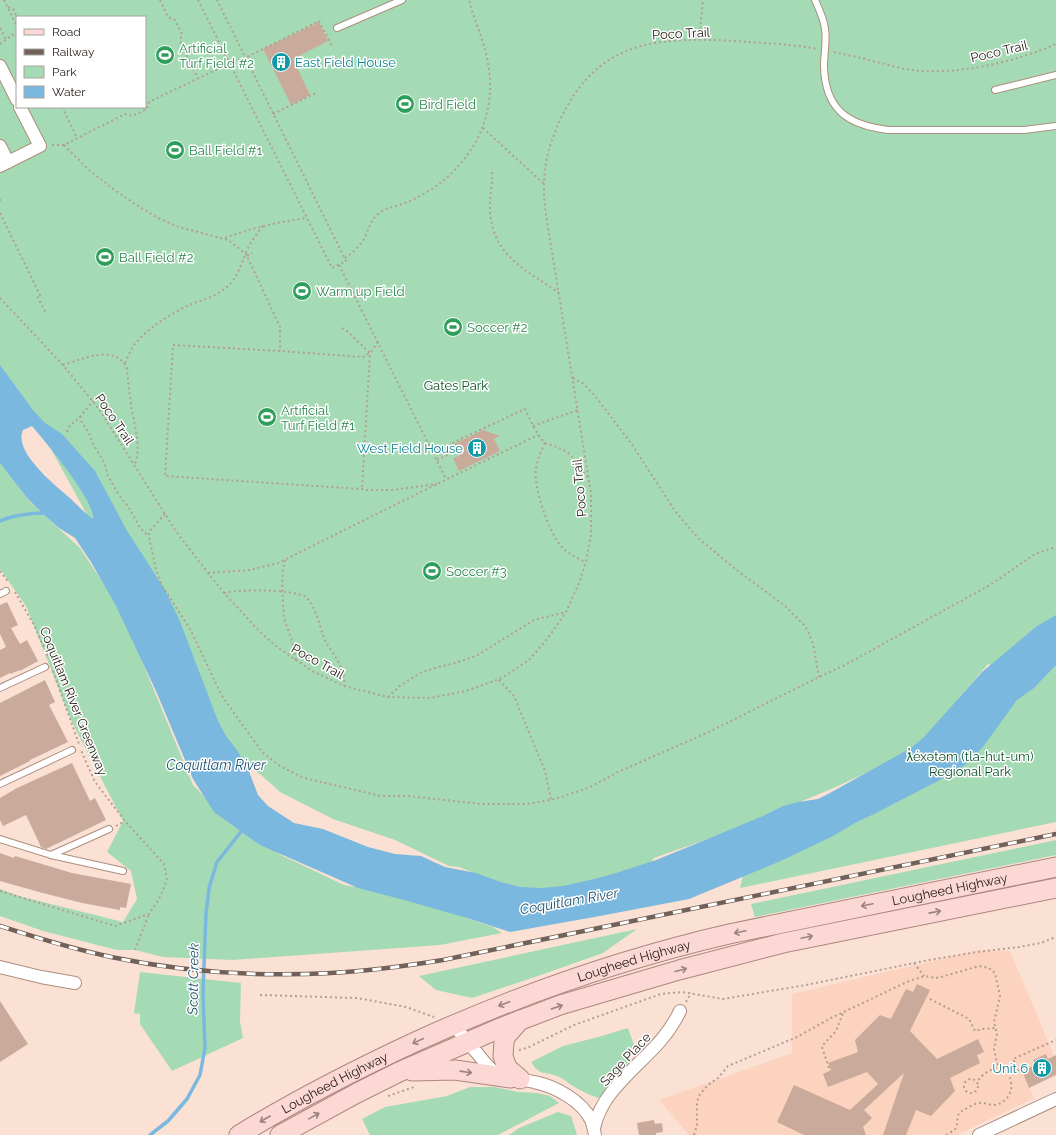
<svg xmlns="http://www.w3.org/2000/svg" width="1056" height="1135" viewBox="0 0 1056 1135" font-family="Raleway,sans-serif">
<rect width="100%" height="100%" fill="#fbe1d4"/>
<polygon fill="#fbd3be" points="979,950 1010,951 1054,1056 1048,1059 1046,1054 1033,1060 1035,1065 1022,1071 1034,1098 957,1135 689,1135 659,1100 792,1053 792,994"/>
<g fill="#a5dbb4" fill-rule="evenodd">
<path d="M0 0H1056V822L740 888 745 868 624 893 639 881 606 878 599 881 552 890 521 888 481 876 459 867 449 866 395 840 333 819 280 792 260 774C254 771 240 758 236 752L193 709 27 405 13 389 0 372ZM17 17H145V107H17ZM989 663 1006 697 999 703 992 710 978 683 956 701ZM889 762 878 771 842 791 788 814 757 838 744 844 691 865 639 881 654 858 736 829 838 786Z"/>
<polygon points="0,462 29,501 80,548 121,610 193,785 232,825 281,855 344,885 393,893 493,927 502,933 440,945 233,960 163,957 135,950 117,950 43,931 0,916 0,889 19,896 123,922 137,899 131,871 107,852 123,821 71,720 26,606 0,569"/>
<polygon points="1056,840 1056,855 755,917 751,904"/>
<polygon points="637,929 603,953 538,976 472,998 436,990 419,976"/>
<polygon points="140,972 241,983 240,1022 243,1038 172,1071 140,1024 140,1014 134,1013"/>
<path d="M628 1028 634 1045 624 1072 607 1092 598 1098C589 1095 581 1091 573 1086 568 1083 563 1078 557 1076 544 1071 541 1077 531 1062L563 1046 598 1037Z"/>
<polygon points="470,1087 495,1087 519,1092 537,1093 550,1096 559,1103 498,1135 370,1135 362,1119 385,1107 447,1096"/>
<polygon points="558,1112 571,1116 577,1135 509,1135 519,1128"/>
</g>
<path fill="#7ab8df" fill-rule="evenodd" d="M0 365 33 410 45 423 62 434 95 471 126 529 165 590 179 619 218 721 226 736 237 750 248 769 258 795 268 806 294 823 323 829 368 847 395 854 421 856 445 867 476 873 501 882 520 887 542 888 563 886 590 880 613 874 656 860 688 847 763 816 783 806 798 802 818 799 828 794 911 748 924 737 982 672 1037 626 1056 615V665L1034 688 1017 700 983 747 965 765 940 780 876 813 855 823 833 836 783 860 689 899 600 916 510 932 467 918 404 900 358 888 260 845 214 812 193 779 156 691 116 606 91 562 75 538 59 528 43 514 27 498 0 463ZM32 426C45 442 95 500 93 519 85 513 77 505 70 498 55 485 13 452 23 430Z"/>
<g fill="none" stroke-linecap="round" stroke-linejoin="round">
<g stroke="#7ab8df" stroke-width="3.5">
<path d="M0 521C14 515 30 513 46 513"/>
<polyline points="150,1135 168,1121 187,1099 200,1075 205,1048 203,993 206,913 209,888 217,862 244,828"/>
</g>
</g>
<g fill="#caab9b">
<polygon points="319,22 328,41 293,59 310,95 291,105 263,49"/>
<polygon points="483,430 500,436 494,439 500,451 459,471 453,458 459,456 454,444"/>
<polygon points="7,602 18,625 11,628 20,644 27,640 38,661 20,671 20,670 10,674 10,673 0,678 0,650 6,647 0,634 0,605"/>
<polygon points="45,680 55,702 49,705 68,742 30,760 30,761 0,776 0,703"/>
<polygon points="72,763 90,801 95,798 106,820 46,849 41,847 26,815 3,826 0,820 0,798 17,788"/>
<polygon points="0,853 14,858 15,856 72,873 131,884 126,908 120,907 120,910 82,903 39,892 0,881"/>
<polygon points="917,984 930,990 910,1031 937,1059 978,1039 984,1052 977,1055 980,1063 950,1078 955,1091 931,1116 916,1110 906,1135 883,1135 904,1073 864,1110 872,1118 863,1127 866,1135 804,1135 777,1122 794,1085 850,1110 878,1084 867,1072 828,1087 823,1074 831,1070 828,1063 858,1052 855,1040 880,1015 891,1019 906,989 913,992"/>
<polygon points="0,1001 28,1044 0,1062"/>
<polygon points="1046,1054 1048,1059 1056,1055 1056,1075 1029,1088 1022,1071 1035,1065 1033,1060"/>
<polygon points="654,1120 655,1124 662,1123 663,1132 656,1133 656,1135 639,1135 637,1123"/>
</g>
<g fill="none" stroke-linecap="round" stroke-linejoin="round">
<g stroke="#ac8e7f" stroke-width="8">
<g id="lane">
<path d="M815 0C819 9 824 19 825 29 827 41 824 53 824 66 825 109 847 125 888 130H1024L1056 126"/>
<polyline points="337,28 402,0"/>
<polyline points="995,90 1056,75"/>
<polyline points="0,594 6,591"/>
<polyline points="0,688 45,667"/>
<polyline points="0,784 72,750"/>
<polyline points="0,839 51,855 123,871"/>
<polyline points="51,855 109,829"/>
</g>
</g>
<g stroke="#ac8e7f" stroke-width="14">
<g id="street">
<polyline points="0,66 17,100"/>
<polyline points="0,146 8,162"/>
<polyline points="0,166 40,146 20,107"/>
<polyline points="0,967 41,977 75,983"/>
<path d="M454 1025C461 1034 469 1044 477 1053 483 1060 488 1068 496 1073 508 1080 521 1079 534 1082 555 1086 582 1101 591 1120 593 1125 594 1130 595 1135"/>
<path d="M594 1128C597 1115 603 1103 611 1093 634 1063 663 1047 680 1011"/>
<polyline points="979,1135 1056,1099"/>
</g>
</g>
<g stroke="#ae857f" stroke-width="21">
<g id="primary">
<polyline points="520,1020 506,1036 504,1042 503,1056 507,1068 520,1079"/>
<polyline points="412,1071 455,1070 511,1078"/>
<path id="s1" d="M239 1135C296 1100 355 1070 415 1042 516 996 621 959 729 934L1056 867"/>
<polyline points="280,1135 357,1093 399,1072 500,1028 560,1005 679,970 783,943 1056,888"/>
</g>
</g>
<g stroke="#b39e94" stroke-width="2" stroke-dasharray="2 3" stroke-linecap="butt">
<polyline points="4,0 17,27"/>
<polyline points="160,0 168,17 175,20 182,34 180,41 198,79"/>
<polyline points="198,0 332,268 346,261 217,0"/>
<polyline points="8,7 13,9 17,17"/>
<polyline points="0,28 6,40"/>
<polyline points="699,39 703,0"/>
<polyline points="0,44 17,32"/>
<path d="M834 52C846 55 859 57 872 61 883 63 894 67 905 69 951 77 1013 63 1056 44"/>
<polyline points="62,107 77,138"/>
<polyline points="273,114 316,93"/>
<polyline points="483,128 544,184"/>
<polyline points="52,145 64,145 125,114 132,116 147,109 149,102 230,63 245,58 319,21 332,46"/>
<polyline points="64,145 89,170 116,191 135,204 158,218 179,227 228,240 246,254 280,327 280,351"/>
<path d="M492 172C493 184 489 197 490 209 492 256 525 269 559 293"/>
<polyline points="0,199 0,201"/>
<polyline points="0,213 40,295 37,296 46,313"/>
<path d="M225 238C251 228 278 222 307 218"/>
<polyline points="247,256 252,253"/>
<path d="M345 258C352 253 360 246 364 239 369 229 370 220 379 213 386 208 394 207 402 204 412 201 422 195 432 189 476 159 499 111 487 58 483 38 474 20 469 0"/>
<polyline points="339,265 446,479"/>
<path d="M0 298 63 365 99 409 175 530 208 573 224 593 260 632 277 647 312 671 344 686 388 697 430 698 466 691 502 678 529 660 548 638 566 612 579 583 586 562 591 535V494L546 215C541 177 545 153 561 118 599 39 658 37 736 41 763 43 791 44 818 49"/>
<polyline points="342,328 347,331 370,353 362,489"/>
<polyline points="378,342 370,353 363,357 280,351 173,345 165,476 362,489 365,490 392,490 437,484"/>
<path d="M125 363C128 357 130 350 135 344 149 327 169 315 189 305 202 300 217 296 228 286 239 276 242 260 249 246 253 239 258 232 263 226"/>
<path d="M63 365C82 359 117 343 127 369 128 380 129 391 131 403 133 422 142 445 135 464"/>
<polyline points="573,378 584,384 596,397 633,446 675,511 697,537 734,568 785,606 804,625 808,631 813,644 819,677"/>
<polyline points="80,416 82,423 88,431 93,444 104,462 108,476 116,490 124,502 128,506 139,526 145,533 149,535"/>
<polyline points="533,426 578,410"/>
<path d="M67 432C69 424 75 422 80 417 84 412 89 406 93 401"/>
<path d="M545 443C541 452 537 460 536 470 533 487 549 531 560 545 567 553 576 558 586 562"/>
<path d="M437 460 454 452 450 444 525 409C531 421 536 434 545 443 556 447 567 449 574 459 579 465 582 472 588 477"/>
<polyline points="165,514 149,532 149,537 156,570 163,587 190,629 222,696 262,752 280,766 304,778 381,796 408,796 481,804 527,804 555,799 588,788 618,772 711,731 819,677 845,665 990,585 1035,554 1056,547"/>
<polyline points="285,560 283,569 282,588 284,618 292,641 296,661"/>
<polyline points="0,571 9,583"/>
<polyline points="208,573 250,570 278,563 437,484 538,435"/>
<polyline points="15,592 34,625 49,659"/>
<path d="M224 593C242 589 291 589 306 597 317 608 319 626 325 640 332 654 347 669 344 686"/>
<polyline points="53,671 79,744"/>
<polyline points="499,680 514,696 545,771 551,800"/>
<polyline points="388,697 401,685 422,672 435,668 455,663 476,656 534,620 566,612"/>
<polyline points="116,826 125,821"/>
<polyline points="0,891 115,926 149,914 159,899 167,880 164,864 125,821 95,782 86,762 81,750"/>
<polyline points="135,950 149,914"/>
<polyline points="914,963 924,976"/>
<polyline points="260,995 357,998 406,1007 434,1017"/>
<polyline points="930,999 969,1019 975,1031 982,1029 995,1028"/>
<polyline points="686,1002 691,993"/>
<polyline points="519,1050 527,1048 574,1025 661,994 682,992 723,999 806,985 929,960 977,952 1019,947 1041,943 1056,937"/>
<polyline points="829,1068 822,1047 823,1045 836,1031 843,1013"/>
<polyline points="1019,1071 1013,1059 1056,1040"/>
<circle cx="971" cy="1086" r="7"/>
<polyline points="388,1096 414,1087"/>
<polyline points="694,1135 697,1125 697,1102 699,1096 701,1093 708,1085 718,1078 728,1066 797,1037 831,1018 909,981 925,976 936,978 941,977 979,966 989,968 995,973 1000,996 994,1022 997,1034 994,1049 998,1067"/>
<path d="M946 1135C949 1133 954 1131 956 1128 959 1121 955 1115 962 1111 967 1108 973 1104 979 1103 984 1102 989 1105 994 1105 1005 1104 1013 1093 1011 1083 1010 1074 1006 1070 998 1067 990 1070 981 1074 977 1083"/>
</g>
<use href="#lane" stroke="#fff" stroke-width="6"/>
<use href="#street" stroke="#fff" stroke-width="12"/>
<use href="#primary" stroke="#fbd8d4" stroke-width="19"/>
<g stroke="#716158" stroke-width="4.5">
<path id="rail" d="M0 926C37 938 73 949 111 957 183 972 257 977 331 973 369 971 406 966 443 960L1056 834"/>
</g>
<use href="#rail" stroke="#fff" stroke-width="3" stroke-dasharray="9" stroke-linecap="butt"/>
</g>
<defs><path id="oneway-shaft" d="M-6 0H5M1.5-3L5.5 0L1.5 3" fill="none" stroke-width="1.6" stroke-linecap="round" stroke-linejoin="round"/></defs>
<g stroke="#9b837e">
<use href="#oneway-shaft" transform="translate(867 905) rotate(168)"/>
<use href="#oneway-shaft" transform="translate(935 912) rotate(-11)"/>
<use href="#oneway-shaft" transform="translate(740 932) rotate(168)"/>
<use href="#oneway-shaft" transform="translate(807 937) rotate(-12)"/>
<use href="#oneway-shaft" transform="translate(681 970) rotate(-15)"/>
<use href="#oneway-shaft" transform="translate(504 1004) rotate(159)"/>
<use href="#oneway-shaft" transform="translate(557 1007) rotate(-19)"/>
<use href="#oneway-shaft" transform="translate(418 1041) rotate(155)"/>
<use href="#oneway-shaft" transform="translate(466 1072) rotate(8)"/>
<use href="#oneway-shaft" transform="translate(314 1116) rotate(-29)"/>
<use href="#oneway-shaft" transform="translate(265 1119) rotate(150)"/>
</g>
<defs>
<g id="stadium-disc" transform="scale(1)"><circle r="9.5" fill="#2e9e5b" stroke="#fff"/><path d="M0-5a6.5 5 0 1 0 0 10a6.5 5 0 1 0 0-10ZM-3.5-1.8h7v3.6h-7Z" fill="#fff"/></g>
<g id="building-disc" transform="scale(1)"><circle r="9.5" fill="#0f9aa8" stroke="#fff"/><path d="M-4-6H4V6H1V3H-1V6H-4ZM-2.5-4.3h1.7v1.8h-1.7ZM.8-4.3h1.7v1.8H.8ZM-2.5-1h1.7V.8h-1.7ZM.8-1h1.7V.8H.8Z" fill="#fff"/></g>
</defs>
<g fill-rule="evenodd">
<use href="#stadium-disc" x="165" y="55"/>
<use href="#building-disc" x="281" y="62"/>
<use href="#stadium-disc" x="405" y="104"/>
<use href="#stadium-disc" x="175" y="150"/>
<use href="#stadium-disc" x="105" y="257"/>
<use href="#stadium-disc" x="302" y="291"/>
<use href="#stadium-disc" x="453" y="327"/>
<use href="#stadium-disc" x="267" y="417"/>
<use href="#building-disc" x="477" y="448"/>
<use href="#stadium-disc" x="432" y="571"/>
<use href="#building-disc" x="1042" y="1068"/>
</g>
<g text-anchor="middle" stroke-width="3" stroke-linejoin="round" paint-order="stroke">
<g font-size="13" fill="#261b15" stroke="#fff">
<text transform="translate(681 33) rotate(-3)" y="5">Poco Trail</text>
<text transform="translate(999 51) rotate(-13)" y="5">Poco Trail</text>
<text transform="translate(115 419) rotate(56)" y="5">Poco Trail</text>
<text transform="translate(579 488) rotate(-95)" y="5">Poco Trail</text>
<text transform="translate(318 661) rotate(29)" y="5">Poco Trail</text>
<text transform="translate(74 701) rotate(68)" y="5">Coquitlam River Greenway</text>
<text dy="5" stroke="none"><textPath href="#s1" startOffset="757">Lougheed Highway</textPath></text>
<text dy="5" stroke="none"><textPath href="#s1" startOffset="433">Lougheed Highway</textPath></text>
<text transform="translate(625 1059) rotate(-47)" y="5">Sage Place</text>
<text dy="5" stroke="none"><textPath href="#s1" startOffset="109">Lougheed Highway</textPath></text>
</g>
<g font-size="13" fill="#27864d" stroke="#fff" text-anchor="start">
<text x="179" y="53">Artificial<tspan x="179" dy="15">Turf Field #2</tspan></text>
<text x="419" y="109">Bird Field</text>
<text x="189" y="155">Ball Field #1</text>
<text x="119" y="262">Ball Field #2</text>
<text x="316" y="296">Warm up Field</text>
<text x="467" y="332">Soccer #2</text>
<text x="281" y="415">Artificial<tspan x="281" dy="15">Turf Field #1</tspan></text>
<text x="446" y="576">Soccer #3</text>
</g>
<g font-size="13" fill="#0d838f" stroke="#fff" text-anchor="end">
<text x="295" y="67" text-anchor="start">East Field House</text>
<text x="463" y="453">West Field House</text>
<text x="1028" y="1073">Unit 6</text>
</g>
<g font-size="13" fill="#0c522b" stroke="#fff">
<text x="456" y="390">Gates Park</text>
<text x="970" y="761">ƛ̓éxətəm (tla-hut-um)<tspan x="970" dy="15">Regional Park</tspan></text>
</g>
<g font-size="14" font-style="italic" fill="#1e4f6a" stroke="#fff">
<text x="216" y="770">Coquitlam River</text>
<text transform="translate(569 901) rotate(-10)" y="5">Coquitlam River</text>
<text transform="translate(193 979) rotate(-89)" y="5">Scott Creek</text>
</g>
</g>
<rect x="16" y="16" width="130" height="92" fill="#ffffff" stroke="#a8a4a1"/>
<rect x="24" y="29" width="20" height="6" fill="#fbd8d4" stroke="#a8a4a1"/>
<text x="52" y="36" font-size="12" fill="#261b15">Road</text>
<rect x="24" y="49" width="20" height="6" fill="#716158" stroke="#a8a4a1"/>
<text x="52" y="56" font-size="12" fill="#261b15">Railway</text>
<rect x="24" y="66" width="20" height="12" fill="#a5dbb4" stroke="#a8a4a1"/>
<text x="52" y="76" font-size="12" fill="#261b15">Park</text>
<rect x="24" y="86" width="20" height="12" fill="#7ab8df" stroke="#a8a4a1"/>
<text x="52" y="96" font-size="12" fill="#261b15">Water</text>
</svg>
